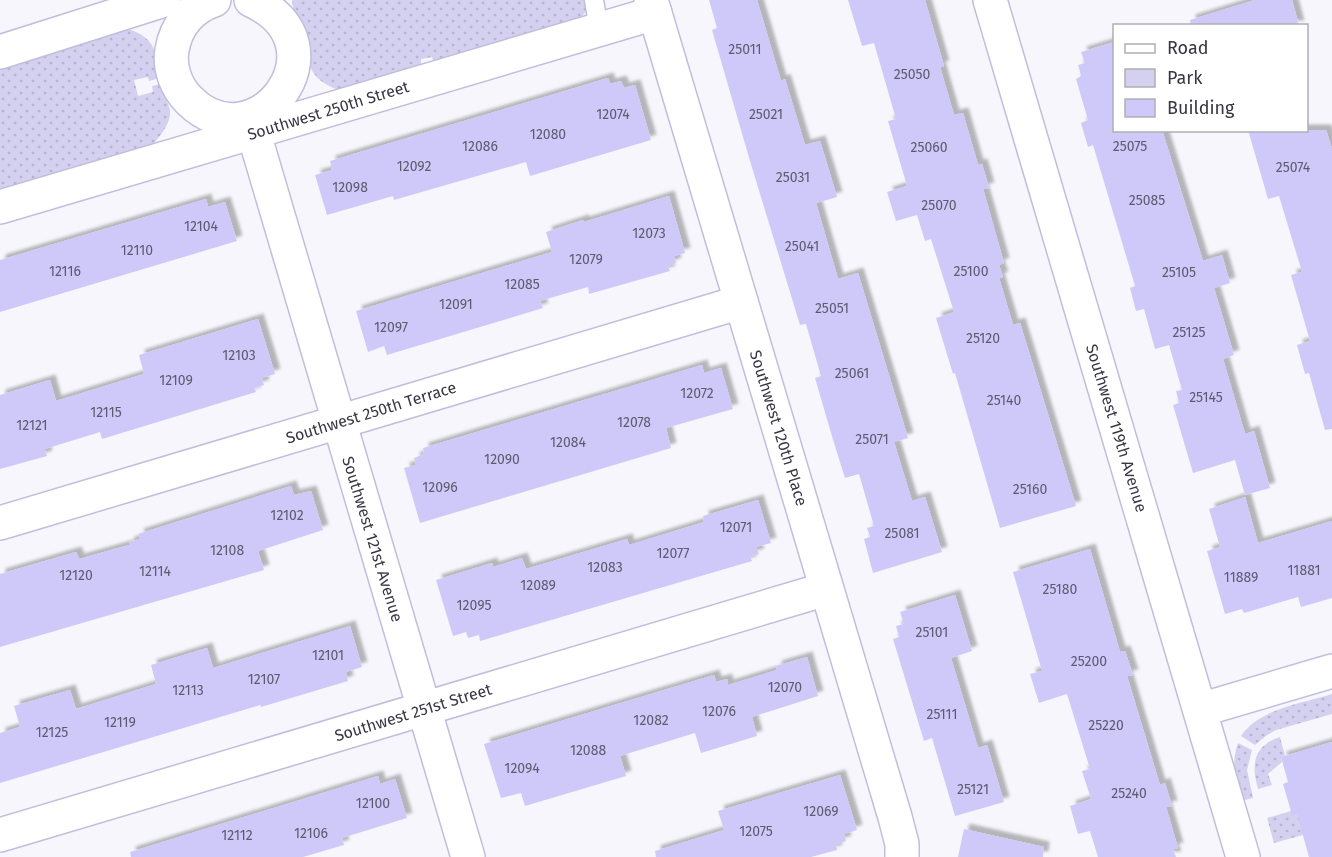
<svg xmlns="http://www.w3.org/2000/svg" width="1332" height="857" viewBox="0 0 1332 857" font-family="'Fira Sans',sans-serif">
<defs>
<pattern id="green-dots" width="8" height="8" patternUnits="userSpaceOnUse" patternTransform="scale(1.5)"><rect width="8" height="8" fill="#d4d0ef"/><path d="M2 2h.1M6 6h.1" fill="none" stroke="#b7b3ce" stroke-width="1.8" stroke-linecap="round"/></pattern>
<filter id="shadow"><feDropShadow dx="5.5" dy="-5.5" stdDeviation="1.5" flood-color="#0004"/></filter>
</defs>
<rect width="100%" height="100%" fill="#f6f6fc"/>
<g fill="url(#green-dots)">
<path d="M292 0H586L587 9 580 20 434 64 432 57 421 59V68L339 90C300 77 311 53 299 22 296 14 292 9 292 0Z"/>
<path d="M125 28C155 37 156 49 159 78L149 81 148 77 134 80 138 96 153 92 152 86 160 84C163 92 167 99 169 107 174 120 160 136 152 146L0 192V65Z"/>
<path d="M1332 694V714L1276 730 1267 735 1255 745 1241 736C1260 708 1301 704 1332 694Z"/>
<path d="M1280 737 1285 756 1281 757 1282 762 1268 774 1272 785 1258 789C1251 765 1253 746 1280 737Z"/>
<path d="M1238 743 1252 750 1247 770 1253 798 1245 800 1241 798C1235 778 1231 763 1238 743Z"/>
<polygon points="1291,811 1303,812 1303,835 1274,843 1267,818"/>
</g>
<g fill="#cfc9fa" filter="url(#shadow)">
<polygon points="709,0 757,0 781,81 785,79 805,145 820,141 837,197 816,203 838,279 858,273 908,438 894,442 912,501 925,497 942,552 873,573 864,539 870,537 867,528 874,526 859,474 845,478 834,443 815,378 821,376 806,324 800,325 750,161 712,30 717,28"/>
<polygon points="848,0 925,0 944,66 940,67 954,115 963,113 978,165 982,164 989,188 983,189 1004,263 999,265 1003,277 999,278 1013,325 1020,323 1076,506 1000,528 955,373 953,374 936,318 954,312 931,239 925,241 917,215 896,221 887,192 907,186 888,121 896,119 874,43 862,46"/>
<polygon points="1255,0 1292,0 1299,26 1191,26 1190,20"/>
<polygon points="1114,42 1114,130 1162,130 1203,261 1222,255 1230,283 1214,288 1234,355 1223,359 1245,434 1254,431 1270,488 1245,495 1235,460 1193,473 1173,405 1179,403 1176,391 1182,390 1169,345 1155,349 1144,309 1136,311 1130,288 1135,286 1093,145 1088,147 1081,123 1088,120 1076,79 1081,76 1078,65 1085,63 1081,52"/>
<polygon points="608,78 610,84 621,81 624,88 635,85 651,140 530,176 526,162 394,200 393,196 327,215 315,175 332,170 330,161"/>
<polygon points="1248,130 1326,130 1332,149 1332,429 1325,430 1309,373 1305,374 1297,345 1310,341 1291,275 1302,272 1279,196 1268,199"/>
<polygon points="669,196 685,253 674,256 676,263 668,266 670,271 589,294 588,287 540,301 543,308 387,355 384,346 368,352 356,311 552,252 546,232 583,220 584,222"/>
<polygon points="206,199 208,207 225,202 237,241 0,312 0,260"/>
<polygon points="258,319 275,374 262,378 264,385 254,388 256,392 102,439 100,432 45,449 47,456 0,469 0,395 50,380 56,401 144,374 139,355"/>
<polygon points="702,365 704,373 721,368 733,409 666,428 671,448 420,523 404,468 416,465 414,458 424,454 423,448"/>
<polygon points="291,486 294,495 311,491 323,530 258,551 264,570 0,647 0,574 76,552 79,559 129,545 129,542 140,539 138,534"/>
<polygon points="1245,497 1258,543 1332,521 1332,598 1301,607 1298,597 1244,613 1242,609 1225,614 1207,551 1220,547 1209,509"/>
<polygon points="758,500 771,543 756,547 759,554 750,556 752,561 480,641 479,635 468,638 466,632 453,636 436,580 492,563 493,567 522,558 526,569 627,539 629,545 704,522 703,516"/>
<polygon points="1090,549 1120,652 1125,651 1133,675 1127,676 1160,785 1165,783 1172,806 1166,807 1178,848 1173,849 1176,857 1098,857 1090,831 1078,834 1070,806 1091,799 1082,771 1090,769 1067,694 1039,703 1030,674 1042,671 1013,572"/>
<polygon points="955,595 972,651 951,658 978,748 987,745 1004,802 955,816 932,738 924,741 893,639 899,637 896,626 904,624 900,612"/>
<polygon points="350,626 362,667 346,672 348,681 261,707 260,705 0,783 0,733 20,727 14,706 70,690 76,709 156,684 151,665 207,648 213,668"/>
<polygon points="807,657 818,696 752,717 757,736 701,753 695,733 620,756 626,776 525,806 521,793 501,798 484,744 714,675 716,682 727,679 728,685 777,670 776,666"/>
<polygon points="1332,742 1332,857 1309,857 1297,814 1292,815 1283,784 1288,782 1281,757"/>
<polygon points="840,775 857,830 844,834 846,841 836,844 837,850 811,857 656,857 655,851 724,830 718,811"/>
<polygon points="378,776 380,784 395,779 407,818 342,838 344,845 303,857 131,857 130,852"/>
<polygon points="964,829 1044,847 1043,857 958,857"/>
</g>
<g fill="none" stroke-linecap="round" stroke-linejoin="round">
<g stroke="#c1bedc" stroke-width="21">
<polyline id="service" points="594,0 599,30"/>
</g>
<g stroke="#c1bedc" stroke-width="36">
<g id="minor">
<path d="M214 0C191 8 176 26 172 50 169 68 176 87 189 100 255 167 350 45 251 0"/>
<polyline points="651,0 895,817 902,844 902,857"/>
<polyline points="990,0 1243,857"/>
<polyline points="0,52 164,0"/>
<polyline points="249,117 468,857"/>
<polyline points="0,207 655,13"/>
<polyline points="0,523 741,302"/>
<polyline points="1200,710 1332,671"/>
<polyline points="0,835 826,589"/>
</g>
</g>
<use href="#service" stroke="#fff" stroke-width="18"/>
<use href="#minor" stroke="#fff" stroke-width="33"/>
</g>
<g text-anchor="middle" stroke-width="6" stroke-linejoin="round" paint-order="stroke">
<g font-size="14" fill="#5d5b70">
<text x="745" y="54">25011</text>
<text x="912" y="79">25050</text>
<text x="613" y="119">12074</text>
<text x="766" y="119">25021</text>
<text x="548" y="139">12080</text>
<text x="480" y="151">12086</text>
<text x="1130" y="151">25075</text>
<text x="929" y="152">25060</text>
<text x="414" y="171">12092</text>
<text x="1293" y="172">25074</text>
<text x="793" y="182">25031</text>
<text x="350" y="192">12098</text>
<text x="1147" y="205">25085</text>
<text x="939" y="210">25070</text>
<text x="201" y="231">12104</text>
<text x="649" y="238">12073</text>
<text x="802" y="251">25041</text>
<text x="137" y="255">12110</text>
<text x="586" y="264">12079</text>
<text x="65" y="276">12116</text>
<text x="971" y="276">25100</text>
<text x="1179" y="277">25105</text>
<text x="522" y="289">12085</text>
<text x="456" y="309">12091</text>
<text x="832" y="313">25051</text>
<text x="391" y="332">12097</text>
<text x="1189" y="337">25125</text>
<text x="983" y="343">25120</text>
<text x="239" y="360">12103</text>
<text x="852" y="378">25061</text>
<text x="176" y="385">12109</text>
<text x="697" y="398">12072</text>
<text x="1206" y="402">25145</text>
<text x="1004" y="405">25140</text>
<text x="106" y="417">12115</text>
<text x="634" y="427">12078</text>
<text x="32" y="430">12121</text>
<text x="872" y="444">25071</text>
<text x="568" y="447">12084</text>
<text x="502" y="464">12090</text>
<text x="440" y="492">12096</text>
<text x="1030" y="494">25160</text>
<text x="287" y="520">12102</text>
<text x="736" y="532">12071</text>
<text x="902" y="538">25081</text>
<text x="227" y="555">12108</text>
<text x="673" y="558">12077</text>
<text x="605" y="572">12083</text>
<text x="1304" y="575">11881</text>
<text x="155" y="576">12114</text>
<text x="76" y="580">12120</text>
<text x="1241" y="582">11889</text>
<text x="538" y="590">12089</text>
<text x="1060" y="594">25180</text>
<text x="474" y="610">12095</text>
<text x="932" y="637">25101</text>
<text x="328" y="660">12101</text>
<text x="1089" y="666">25200</text>
<text x="264" y="684">12107</text>
<text x="785" y="692">12070</text>
<text x="188" y="695">12113</text>
<text x="719" y="716">12076</text>
<text x="942" y="719">25111</text>
<text x="651" y="725">12082</text>
<text x="120" y="727">12119</text>
<text x="1106" y="730">25220</text>
<text x="52" y="737">12125</text>
<text x="588" y="755">12088</text>
<text x="522" y="773">12094</text>
<text x="973" y="794">25121</text>
<text x="1129" y="798">25240</text>
<text x="373" y="808">12100</text>
<text x="821" y="816">12069</text>
<text x="756" y="836">12075</text>
<text x="311" y="838">12106</text>
<text x="237" y="840">12112</text>
</g>
<g font-size="16" fill="#373642" stroke="#fff">
<text transform="translate(328 110) rotate(-17)" y="6">Southwest 250th Street</text>
<text transform="translate(371 412) rotate(-17)" y="6">Southwest 250th Terrace</text>
<text transform="translate(779 428) rotate(73)" y="6">Southwest 120th Place</text>
<text transform="translate(1117 428) rotate(73)" y="6">Southwest 119th Avenue</text>
<text transform="translate(373 539) rotate(73)" y="6">Southwest 121st Avenue</text>
<text transform="translate(413 712) rotate(-17)" y="6">Southwest 251st Street</text>
</g>
</g>
<rect x="1113" y="24" width="195" height="108" fill="#ffffff" stroke="#afafb3" stroke-width="1.5"/>
<rect x="1125" y="44" width="30" height="9" fill="#ffffff" stroke="#afafb3" stroke-width="1.5"/>
<text x="1167" y="54" font-size="18" fill="#373642">Road</text>
<rect x="1125" y="69" width="30" height="18" fill="#d4d0ef" stroke="#afafb3" stroke-width="1.5"/>
<text x="1167" y="84" font-size="18" fill="#373642">Park</text>
<rect x="1125" y="99" width="30" height="18" fill="#cfc9fa" stroke="#afafb3" stroke-width="1.5"/>
<text x="1167" y="114" font-size="18" fill="#373642">Building</text>
</svg>
